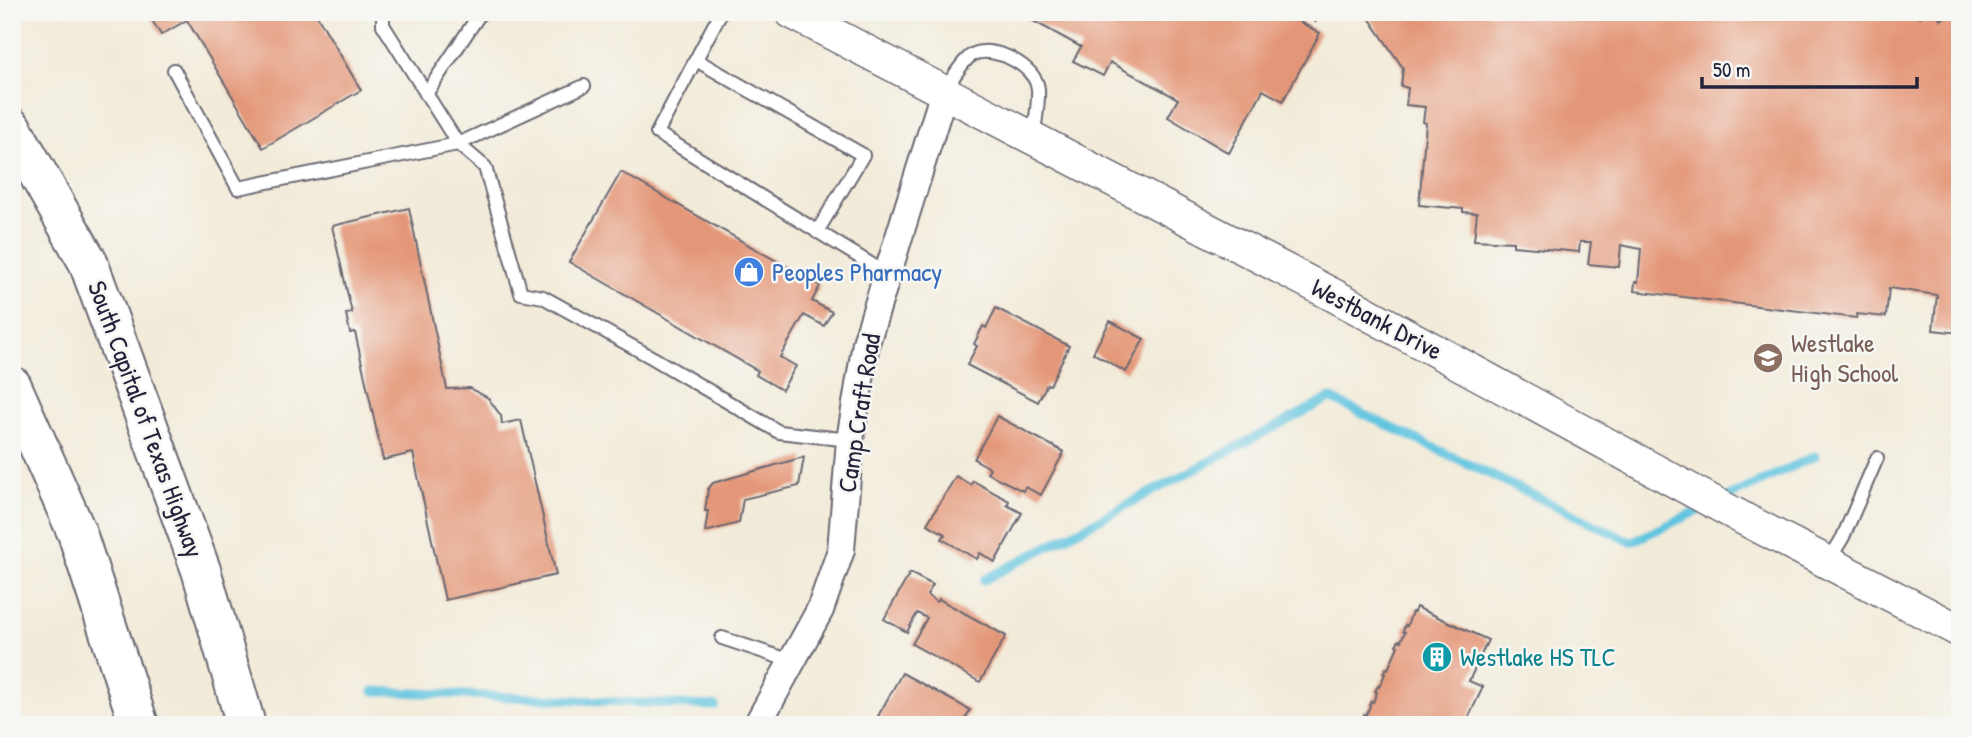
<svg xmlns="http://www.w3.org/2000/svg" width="1972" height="737" viewBox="0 0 1972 737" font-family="'Patrick Hand',sans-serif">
<rect width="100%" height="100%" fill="#f6f6f2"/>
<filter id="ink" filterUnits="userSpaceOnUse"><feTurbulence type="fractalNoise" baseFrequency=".0143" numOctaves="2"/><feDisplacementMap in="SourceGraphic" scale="14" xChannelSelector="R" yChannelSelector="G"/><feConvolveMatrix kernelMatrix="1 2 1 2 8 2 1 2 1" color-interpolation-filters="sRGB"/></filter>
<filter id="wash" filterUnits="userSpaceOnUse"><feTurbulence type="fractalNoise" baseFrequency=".00686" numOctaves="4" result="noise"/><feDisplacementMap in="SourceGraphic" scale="28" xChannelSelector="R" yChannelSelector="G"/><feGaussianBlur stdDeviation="1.57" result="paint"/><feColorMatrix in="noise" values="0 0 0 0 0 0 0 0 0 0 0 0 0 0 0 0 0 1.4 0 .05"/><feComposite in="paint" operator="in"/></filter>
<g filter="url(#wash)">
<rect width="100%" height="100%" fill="#f2ebd9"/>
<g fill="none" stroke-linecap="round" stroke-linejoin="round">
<g stroke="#61c4df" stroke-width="9">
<polyline points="1722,500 1815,456"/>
<polyline points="984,580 1330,398 1631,542 1706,507"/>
<polyline points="373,691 715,706"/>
</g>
</g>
<g id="blocks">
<g fill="#e49778">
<polygon points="147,12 315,12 361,90 263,148 187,20 161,35"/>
<polygon points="1017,12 1282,12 1320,33 1283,101 1263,90 1229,153 1168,117 1178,99 1110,62 1103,76 1073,61 1081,47"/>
<polygon points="1365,12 1896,12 1896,16 1901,12 1915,12 1920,17 1926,12 1935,12 1941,20 1951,12 1955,12 1960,19 1960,333 1933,330 1937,295 1889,288 1886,317 1857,314 1856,318 1634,291 1635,282 1638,282 1641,249 1621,245 1619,267 1588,264 1591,242 1580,242 1579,252 1513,246 1513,242 1474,240 1477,213 1463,212 1463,209 1419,205 1426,123 1423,122 1425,107 1406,105 1408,88 1401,86 1403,68"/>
<polygon points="621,172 820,286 812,301 832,312 824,326 804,315 780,357 796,366 782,390 756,375 758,371 569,262"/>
<polygon points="409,208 447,389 470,388 488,398 501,416 502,424 521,420 556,575 445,600 413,453 383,460 355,332 350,333 346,314 352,313 332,226"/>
<polygon points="996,308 1069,346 1050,385 1047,384 1038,402 967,365 977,346 974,344 983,326 986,328"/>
<polygon points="1110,321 1144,339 1126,372 1093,353"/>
<polygon points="997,416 1064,452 1041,495 1025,487 1023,491 987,473 990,468 974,459"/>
<polygon points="804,457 799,486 743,499 739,523 705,532 708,511 705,511 708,489 713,483"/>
<polygon points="956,476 971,485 973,481 1009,501 1007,505 1022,513 995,562 980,553 977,559 942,539 945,534 927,524"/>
<polygon points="910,573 933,585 927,595 937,602 939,599 1006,636 980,682 912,644 927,618 917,613 907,632 884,619"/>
<polygon points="1416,607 1488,640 1469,681 1483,687 1465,725 1362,725 1364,714 1366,715 1370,706 1369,705 1371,701 1373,702 1377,692 1375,691 1378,686 1379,687 1385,674 1383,673 1386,668 1388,669 1398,646 1396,645 1399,640 1401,641 1405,632 1403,631 1405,625 1407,626 1412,612 1414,612"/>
<polygon points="902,673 970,710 962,725 894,725 878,716"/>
</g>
</g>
</g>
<g filter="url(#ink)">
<use href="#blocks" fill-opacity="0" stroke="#6b6872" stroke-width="2"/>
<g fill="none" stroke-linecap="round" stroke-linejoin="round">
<g stroke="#6b6872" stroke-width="16">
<g id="service">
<polyline points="383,12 383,25 458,144 485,167 521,293 543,297 653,358 779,432 850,440"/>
<polyline points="721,12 657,133 887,274"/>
<polyline points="696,60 863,155 817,232"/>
<polyline points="174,70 238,188 458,144 584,86"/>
<path d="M944 92C950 82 964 58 974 54 994 45 1036 66 1038 89 1039 103 1035 124 1033 138"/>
<polyline points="426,94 481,12"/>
<polyline points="1828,562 1843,537 1877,458"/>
<polyline points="722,638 791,661"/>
</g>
</g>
<g stroke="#6b6872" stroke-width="30">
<polyline id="minor" points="757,725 820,610 841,550 850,440 866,343 944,92"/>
</g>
<g stroke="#6b6872" stroke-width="35">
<polyline id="tertiary" points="791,12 1337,297 1746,520 1960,631"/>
</g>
<g stroke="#6b6872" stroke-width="42">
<g id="trunk">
<polyline points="12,128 88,262 201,570 246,725"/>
<polyline points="12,386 77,533 139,725"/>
</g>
</g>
<polyline stroke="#6b6872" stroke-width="4.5" stroke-dasharray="2 5" stroke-linecap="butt" points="1314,22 1324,12"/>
<use href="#service" stroke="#fff" stroke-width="12"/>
<use href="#minor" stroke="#fff" stroke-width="26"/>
<use href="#tertiary" stroke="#fff" stroke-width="32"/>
<use href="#trunk" stroke="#fff" stroke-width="38"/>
</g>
</g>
<defs>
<g id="shop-disc" transform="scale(1.575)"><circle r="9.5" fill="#3f7fe0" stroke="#f6f6f2"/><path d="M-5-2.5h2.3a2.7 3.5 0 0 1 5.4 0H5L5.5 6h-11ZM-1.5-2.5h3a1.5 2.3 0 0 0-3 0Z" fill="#fff"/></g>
<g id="school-disc" transform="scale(1.575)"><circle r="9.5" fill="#8d6e63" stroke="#f6f6f2"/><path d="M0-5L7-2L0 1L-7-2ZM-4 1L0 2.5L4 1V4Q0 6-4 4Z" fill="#fff"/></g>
<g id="building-disc" transform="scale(1.575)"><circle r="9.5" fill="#0f9aa8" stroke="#f6f6f2"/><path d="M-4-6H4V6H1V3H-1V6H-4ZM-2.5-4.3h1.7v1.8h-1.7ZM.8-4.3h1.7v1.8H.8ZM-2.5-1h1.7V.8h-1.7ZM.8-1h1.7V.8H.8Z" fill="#fff"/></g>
</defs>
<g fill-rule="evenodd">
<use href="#shop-disc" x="749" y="272"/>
<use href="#school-disc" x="1768" y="358"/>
<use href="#building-disc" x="1437" y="657"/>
</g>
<g text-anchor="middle" stroke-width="5" stroke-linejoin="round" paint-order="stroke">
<g font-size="26" fill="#366cbe" stroke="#f6f6f2" text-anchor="start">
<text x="772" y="281">Peoples Pharmacy</text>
</g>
<g font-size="26" fill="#22223b" stroke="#f6f6f2">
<text transform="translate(1377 319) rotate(28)" y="9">Westbank Drive</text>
<text transform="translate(859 413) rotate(-81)" y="9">Camp Craft Road</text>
<text transform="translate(146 419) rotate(70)" y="9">South Capital of Texas Highway</text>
</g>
<g font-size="26" fill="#785e54" stroke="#f6f6f2" text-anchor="start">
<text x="1791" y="352">Westlake<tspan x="1791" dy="30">High School</tspan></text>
</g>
<g font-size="26" fill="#0d838f" stroke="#f6f6f2" text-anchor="start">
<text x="1460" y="666">Westlake HS TLC</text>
</g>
</g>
<rect width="1972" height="737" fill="none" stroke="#f6f6f2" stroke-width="42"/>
<path d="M1702 77v10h215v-10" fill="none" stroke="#22223b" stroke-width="3.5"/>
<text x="1713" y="77" font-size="21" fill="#22223b" stroke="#f6f6f2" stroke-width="5" paint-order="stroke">50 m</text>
</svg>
